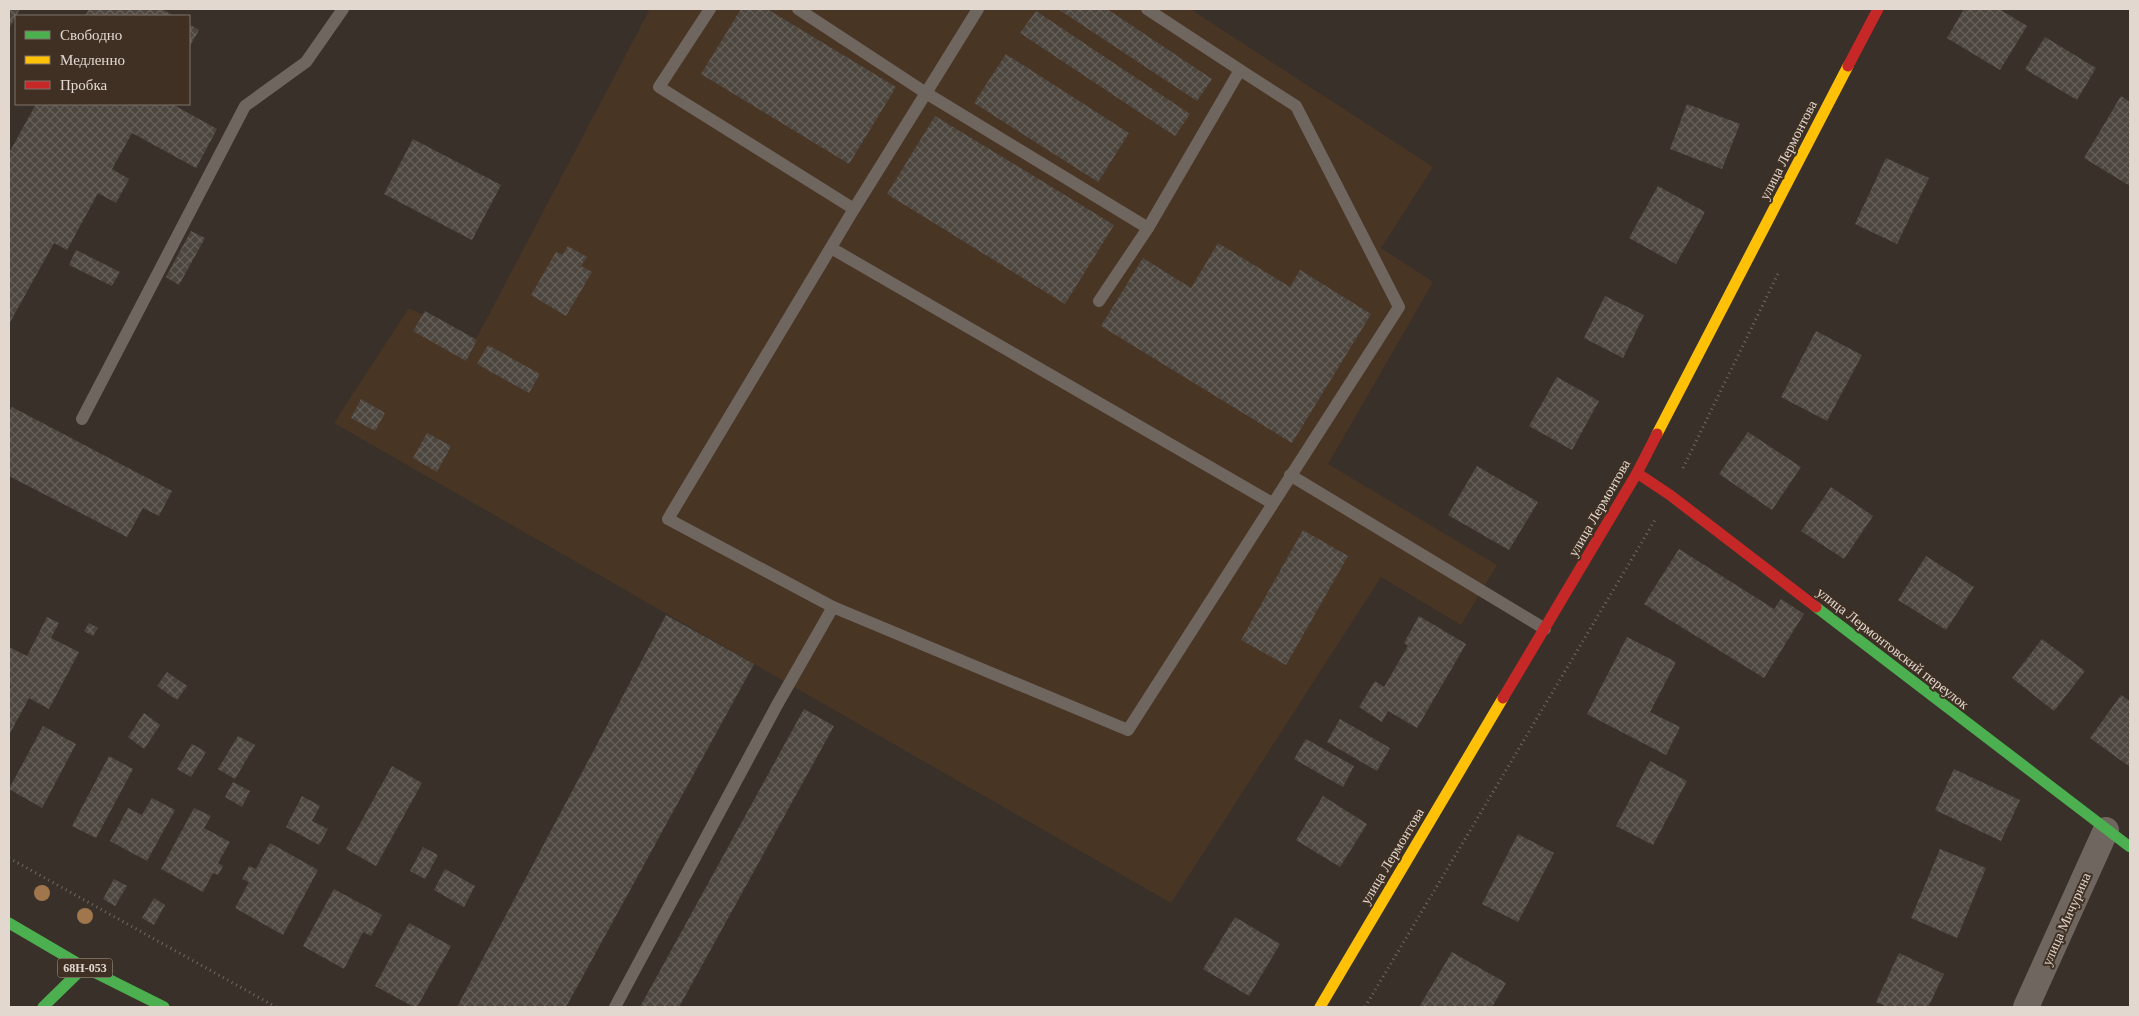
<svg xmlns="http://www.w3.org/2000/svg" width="2139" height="1016" viewBox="0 0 2139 1016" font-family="Georgia,serif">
<defs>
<pattern id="building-cross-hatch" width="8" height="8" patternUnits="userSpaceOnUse" patternTransform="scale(1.25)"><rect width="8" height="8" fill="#4c463f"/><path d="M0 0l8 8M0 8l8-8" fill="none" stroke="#66605a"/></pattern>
</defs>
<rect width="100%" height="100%" fill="#393129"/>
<polygon fill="#483524" points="650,9 1190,9 1433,167 1381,248 1433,282 1328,464 1497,565 1461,625 1381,577 1171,903 334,423 409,308 475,341"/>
<g fill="url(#building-cross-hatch)">
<polygon points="9,9 20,9 9,29"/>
<polygon points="89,9 161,9 175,16 85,16"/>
<polygon points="741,9 767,9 896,87 849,164 701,74"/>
<polygon points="1058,9 1107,9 1212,79 1197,101"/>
<polygon points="1964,9 1999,9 2027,26 2000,70 1947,38"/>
<polygon points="1036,11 1190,114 1175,136 1020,33"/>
<polygon points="189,24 199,30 189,48"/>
<polygon points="2045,37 2096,68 2077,100 2025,69"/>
<polygon points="1006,54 1129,133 1098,182 974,103"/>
<polygon points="2121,96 2130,102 2130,186 2084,158"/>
<polygon points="36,104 172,104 217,129 196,168 132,133 112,169 129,179 116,203 98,193 67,250 54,243 9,324 9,153"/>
<polygon points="1687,104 1740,124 1722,169 1670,149"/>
<polygon points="935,116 1114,225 1065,304 887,194"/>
<polygon points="413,139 501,185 472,240 384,194"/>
<polygon points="1886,158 1929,178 1897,244 1855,224"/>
<polygon points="1658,186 1705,212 1676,264 1629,238"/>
<polygon points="191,231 205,238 179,285 166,277"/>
<polygon points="1218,243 1290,287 1300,270 1371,314 1292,443 1101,326 1143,258 1191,288"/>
<polygon points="568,246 587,257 581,266 592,272 566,316 531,295 556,252 562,255"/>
<polygon points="76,250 120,272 112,286 69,265"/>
<polygon points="1605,296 1644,315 1623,358 1584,338"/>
<polygon points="425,311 477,340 466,361 413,331"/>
<polygon points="1816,331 1862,355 1827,421 1781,397"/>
<polygon points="488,345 540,374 529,393 477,364"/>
<polygon points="1557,377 1599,401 1572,450 1529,426"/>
<polygon points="361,399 385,413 375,431 351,418"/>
<polygon points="12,407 172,491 159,516 143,508 127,537 9,476 9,412"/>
<polygon points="1748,432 1801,467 1772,510 1719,474"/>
<polygon points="427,433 451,446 437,472 413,458"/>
<polygon points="1477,466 1538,502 1509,550 1448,515"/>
<polygon points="1831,487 1873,516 1844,559 1801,531"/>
<polygon points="1303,530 1348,556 1286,665 1241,640"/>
<polygon points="1679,549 1774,609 1781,599 1804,614 1764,678 1644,604"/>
<polygon points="1926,556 1974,587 1946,630 1898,600"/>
<polygon points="666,615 754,664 566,1007 457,1007"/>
<polygon points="1419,616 1466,644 1417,728 1388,711 1382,722 1359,707 1375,681 1384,687 1408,646 1404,643"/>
<polygon points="47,617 59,623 51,638 79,652 49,709 29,698 9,735 9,690 11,686 9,685 9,647 27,656"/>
<polygon points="89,623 98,628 93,636 84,631"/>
<polygon points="1627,637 1676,662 1650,712 1680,727 1666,755 1587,714"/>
<polygon points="2042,639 2085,671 2054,711 2012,678"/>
<polygon points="167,672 187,686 177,700 157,686"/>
<polygon points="2121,695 2130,701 2130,767 2090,738"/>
<polygon points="804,709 834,726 679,1007 640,1007"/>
<polygon points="144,713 160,725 144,749 128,737"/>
<polygon points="1340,719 1390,748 1377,771 1327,742"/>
<polygon points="43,726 76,744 42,808 9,789"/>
<polygon points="238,736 255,745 235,779 218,769"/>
<polygon points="1306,739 1354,766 1343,787 1294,759"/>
<polygon points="192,744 206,752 191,777 177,769"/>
<polygon points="109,756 133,769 96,838 72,826"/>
<polygon points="1650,761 1687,781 1653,845 1616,826"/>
<polygon points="392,766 422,783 376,866 346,849"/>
<polygon points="1954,769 2020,800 2001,841 1935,810"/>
<polygon points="233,782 250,791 242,807 225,797"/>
<polygon points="302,796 320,806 312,821 328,829 319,845 286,827"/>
<polygon points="1323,796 1367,824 1340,867 1296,840"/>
<polygon points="152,798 175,810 147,861 110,841 128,808 142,815"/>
<polygon points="194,808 211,816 204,828 230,842 218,863 223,866 218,875 213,873 203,892 161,869"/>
<polygon points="1518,834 1554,853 1518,922 1482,904"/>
<polygon points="270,843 318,870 283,935 235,908 249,882 242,879 246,872 249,866 256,869"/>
<polygon points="423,847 438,855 425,879 410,871"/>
<polygon points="1940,849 1986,868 1957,938 1911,918"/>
<polygon points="445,869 475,886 464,907 434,890"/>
<polygon points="114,879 127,886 115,906 103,899"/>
<polygon points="334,889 382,915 371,936 363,932 344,969 303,946"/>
<polygon points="154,898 165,905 154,925 142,918"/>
<polygon points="1235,917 1280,944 1249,996 1203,969"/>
<polygon points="409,923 451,946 417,1007 414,1007 375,986"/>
<polygon points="1452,952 1506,983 1492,1007 1419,1007"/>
<polygon points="1899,953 1944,974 1928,1007 1887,1007 1876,1002"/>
</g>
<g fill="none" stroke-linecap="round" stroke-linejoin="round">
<g stroke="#706963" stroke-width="3" stroke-dasharray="1 4" stroke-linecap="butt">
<polyline points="1683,468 1778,274"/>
<polyline points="9,858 276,1007"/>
<polyline points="1365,1007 1655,520"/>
</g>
<g stroke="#6f675f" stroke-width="12">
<polyline points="710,9 659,87 854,209 668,519 833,607"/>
<polyline points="798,9 926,93 854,209"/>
<polyline points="978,9 926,93 1148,228 1240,70 1147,9"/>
<polyline points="831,248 1272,503"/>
<polyline points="1099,301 1148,228"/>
<polyline points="82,419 245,106 306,62 343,9"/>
<polyline points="1290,475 1545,629"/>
<polyline points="615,1007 777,705 833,607 1128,730 1399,307 1296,106 1240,70"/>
</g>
<polyline stroke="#6f675f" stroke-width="26" points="2026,1007 2106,830"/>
<g stroke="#4caf50" stroke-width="11">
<polyline points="1816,607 2130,847"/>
<polyline points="9,923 84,967 164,1007"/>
<polyline points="43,1007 84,967"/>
</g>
<g stroke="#ffc107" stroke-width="11">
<polyline points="1657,434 1848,66"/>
<polyline points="1320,1007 1503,698"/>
</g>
<g stroke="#c62828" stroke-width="11">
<polyline points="1848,66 1878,9"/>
<polyline points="1637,473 1670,495 1816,607"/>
<polyline points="1503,698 1637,473 1657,434"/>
</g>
</g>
<g fill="#a0764d">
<circle cx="42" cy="893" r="8"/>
<circle cx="85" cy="916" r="8"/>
</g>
<g text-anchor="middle" stroke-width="4" stroke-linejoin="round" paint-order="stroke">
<rect fill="#3f3023" stroke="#b1a69c" stroke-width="1" x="57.5" y="958.5" width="55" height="19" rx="4"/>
<g font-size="12" font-weight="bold" fill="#e2d8d0">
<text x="85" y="972">68Н-053</text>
</g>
<g font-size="14" fill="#e2d8d0" stroke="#3f3023">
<text transform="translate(1788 150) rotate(-63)" y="5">улица Лермонтова</text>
<text transform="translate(1599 508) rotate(-60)" y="5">улица Лермонтова</text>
<text transform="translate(1893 648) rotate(38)" y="5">улица Лермонтовский переулок</text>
<text transform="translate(1392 856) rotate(-59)" y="5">улица Лермонтова</text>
<text transform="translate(2066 919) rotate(-66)" y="5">улица Мичурина</text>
</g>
</g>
<rect width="2139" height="1016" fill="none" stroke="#e2d8d0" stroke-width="20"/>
<rect x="15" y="15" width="175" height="90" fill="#3f3023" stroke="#807368"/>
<rect x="25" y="31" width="25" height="8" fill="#4caf50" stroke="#807368"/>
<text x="60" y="40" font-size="15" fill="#e2d8d0">Свободно</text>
<rect x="25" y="56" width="25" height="8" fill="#ffc107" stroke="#807368"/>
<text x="60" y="65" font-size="15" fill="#e2d8d0">Медленно</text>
<rect x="25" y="81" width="25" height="8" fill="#c62828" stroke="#807368"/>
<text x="60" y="90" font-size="15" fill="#e2d8d0">Пробка</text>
</svg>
